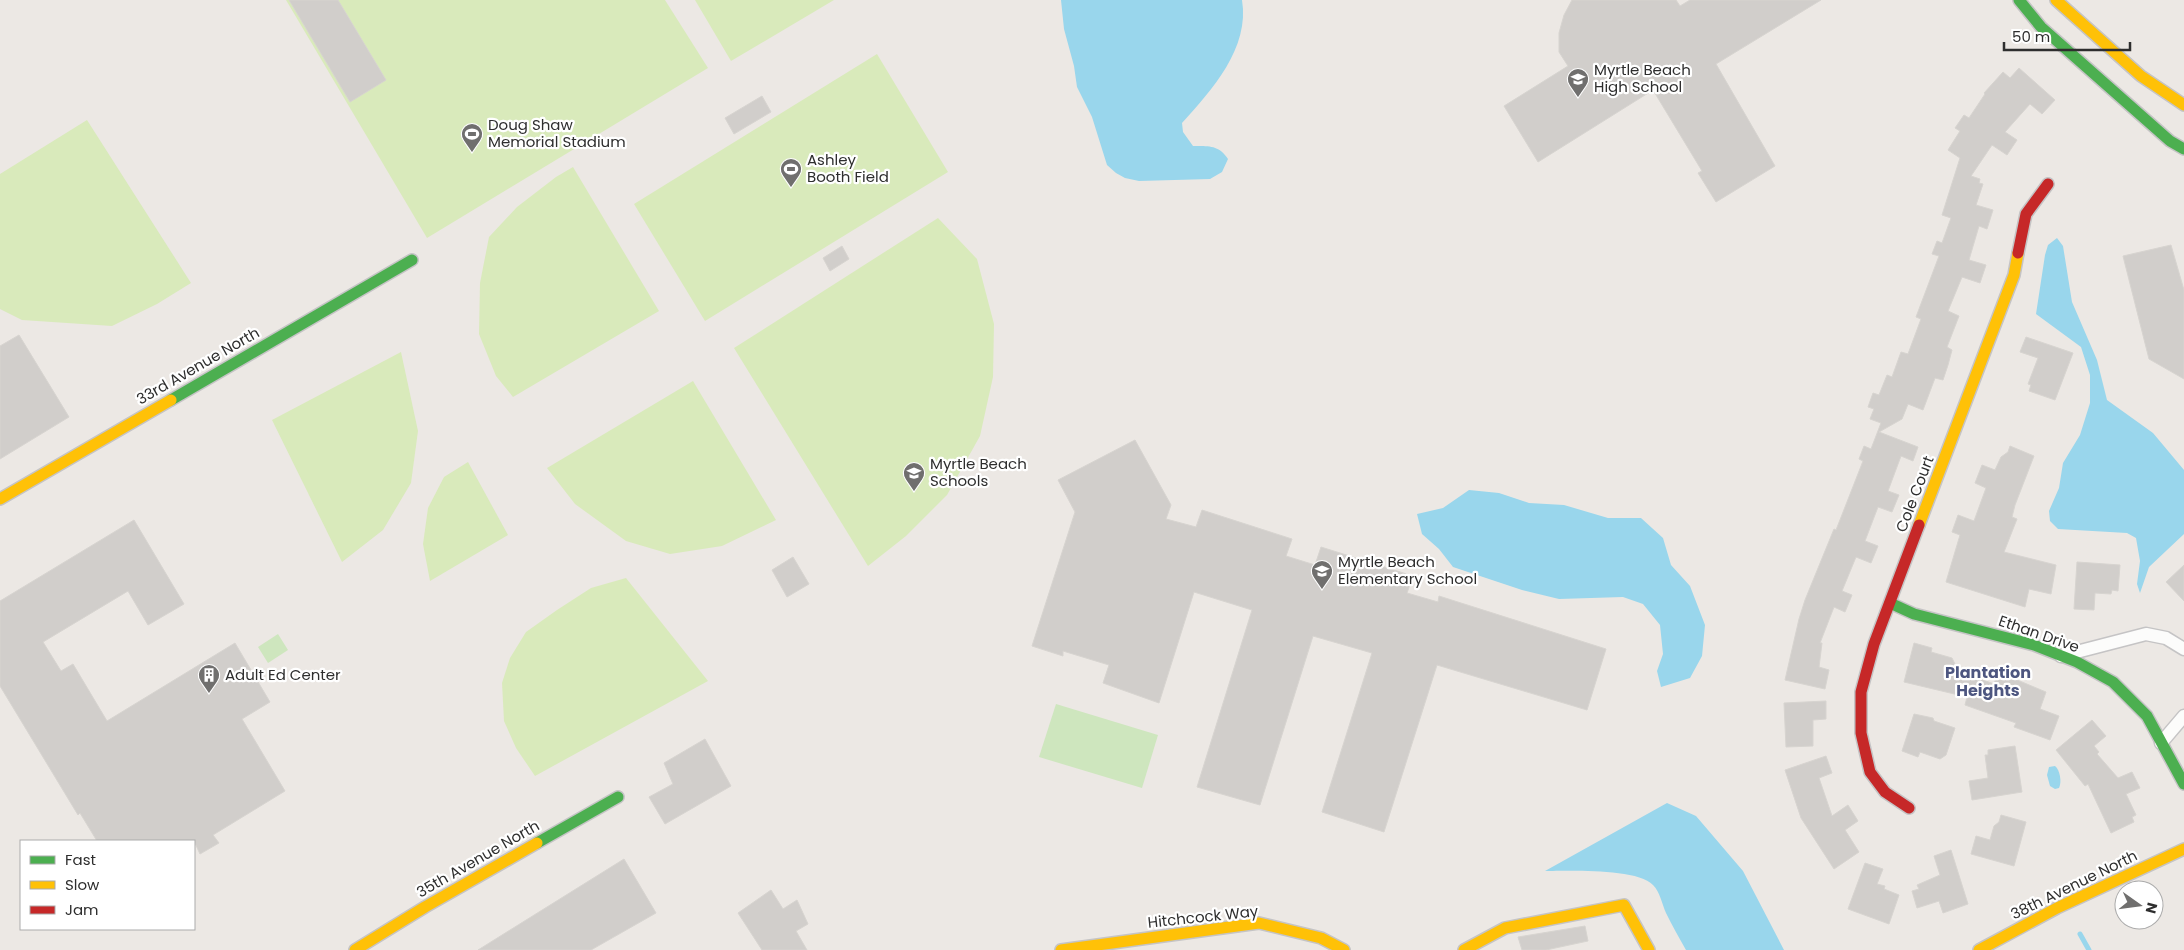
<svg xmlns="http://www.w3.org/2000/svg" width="2184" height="950" viewBox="0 0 2184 950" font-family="Poppins,sans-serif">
<rect width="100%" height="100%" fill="#ece8e4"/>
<g fill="#cee6be">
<polygon points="278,634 288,650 268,663 258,647"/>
<polygon points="1056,704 1158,735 1142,788 1039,757"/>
</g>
<g fill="#d9eabb">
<polygon points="286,0 665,0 708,68 427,238"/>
<polygon points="695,0 834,0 731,61"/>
<polygon points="877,54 948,172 705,321 634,204"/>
<polygon points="87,120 191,283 157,304 112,326 22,320 0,309 0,174"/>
<polygon points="573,167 659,311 513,397 496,376 479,334 480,283 489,237 517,207 556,177"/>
<polygon points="938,218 977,259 994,324 993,377 980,436 947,495 906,536 868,566 734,348"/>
<polygon points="401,352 418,431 411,483 383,530 342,562 272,420"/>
<polygon points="693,381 776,520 722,546 670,554 626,541 575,504 547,468"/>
<polygon points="468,462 508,535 430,581 423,544 428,508 444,477"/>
<polygon points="626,578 708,681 535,776 516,748 504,721 502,683 510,658 526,632 557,610 591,588"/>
</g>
<g fill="#99d6ec">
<path d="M1061 0H1242C1250 48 1212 90 1182 123L1183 132 1193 146C1209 146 1219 145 1228 159L1222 172 1210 179 1139 181 1125 178 1116 173 1107 165 1092 117 1077 87 1074 66 1064 29Z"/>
<polygon points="2057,238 2063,246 2072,302 2097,360 2107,400 2153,433 2184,470 2184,534 2149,567 2140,593 2137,584 2140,561 2136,538 2127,533 2058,529 2050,521 2049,511 2059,488 2063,463 2080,435 2090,403 2090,375 2081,347 2036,314 2045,255 2048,245"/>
<polygon points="1469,490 1499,493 1529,503 1564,505 1608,518 1641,518 1663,538 1671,565 1690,586 1705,625 1702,656 1690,678 1661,687 1657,671 1663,654 1660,625 1643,604 1623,597 1559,599 1522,590 1453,567 1439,549 1422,534 1417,514 1443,508"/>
<path d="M2055 766C2060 770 2062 782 2059 788L2055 789 2050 786 2047 775 2049 767Z"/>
<path d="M1667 803 1696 816 1743 871 1784 950H1686C1679 938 1672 925 1666 913 1662 904 1660 892 1653 885 1637 868 1568 871 1545 871Z"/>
</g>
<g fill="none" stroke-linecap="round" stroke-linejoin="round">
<polyline stroke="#99d6ec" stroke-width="5" points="2080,934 2089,950"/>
</g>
<g fill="#d1cecb" stroke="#d7d4d0">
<polygon points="289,0 338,0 386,80 350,102"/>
<polygon points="1572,0 1676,0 1680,6 1690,0 1821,0 1716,64 1775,166 1716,202 1698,173 1702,171 1653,90 1538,162 1504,106 1568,66 1559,52 1559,33 1564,15"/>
<polygon points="2019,68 2055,100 2042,114 2030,104 2005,132 2017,140 2007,155 1992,145 1971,176 1980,179 1979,183 1983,184 1976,205 1993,210 1987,229 1979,226 1969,260 1986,265 1980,283 1962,277 1948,311 1959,316 1947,347 1952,350 1948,365 1943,380 1935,378 1923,410 1908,404 1902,419 1879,432 1918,447 1913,461 1901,456 1888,491 1899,495 1892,512 1878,507 1865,541 1878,546 1871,563 1856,557 1842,591 1852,595 1845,612 1834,607 1820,643 1822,643 1819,667 1829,670 1825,689 1785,680 1799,619 1805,600 1834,529 1836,530 1863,461 1859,459 1864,446 1871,449 1881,423 1870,419 1874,409 1868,407 1873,393 1879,395 1887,375 1892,377 1901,352 1908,354 1921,319 1916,317 1939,256 1932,254 1937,241 1942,243 1951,218 1942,215 1960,158 1948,150 1960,131 1955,128 1964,115 1969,118 1985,94 1984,93 2003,72 2010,78"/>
<polygon points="762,96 771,112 734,134 725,118"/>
<polygon points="2171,245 2184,290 2184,379 2149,359 2123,256"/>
<polygon points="842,246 849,259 830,271 823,258"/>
<polygon points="19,335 69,417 0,459 0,346"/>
<polygon points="2026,337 2073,353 2055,400 2029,391 2031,385 2028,384 2038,358 2020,352"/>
<polygon points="1135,440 1171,505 1166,519 1196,527 1202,510 1292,539 1286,556 1315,565 1321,547 1413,576 1407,593 1438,602 1439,596 1606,649 1587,710 1437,665 1384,832 1322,812 1372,653 1313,636 1260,805 1197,787 1252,610 1194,592 1159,703 1103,683 1109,665 1063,651 1063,656 1032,646 1075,512 1058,480"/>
<polygon points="2010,446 2034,456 2015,505 2012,517 2017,519 2004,552 2056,565 2051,594 2029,589 2025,607 1946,582 1960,535 1952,532 1958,515 1974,521 1986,488 1975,483 1982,465 1995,470 2001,457 2008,452"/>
<polygon points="134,520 184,604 148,625 128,591 43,642 61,671 73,664 107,721 235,643 270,702 242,719 285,791 213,835 219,843 200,854 194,841 97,841 80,813 78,815 0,686 0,601"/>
<polygon points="793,557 809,584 787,597 772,570"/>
<polygon points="2077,562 2120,565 2118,591 2112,590 2111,594 2095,593 2094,610 2074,609"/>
<polygon points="2184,565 2184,601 2166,582"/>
<polygon points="1914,643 1932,648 1931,652 1952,658 1955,664 1954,669 1994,684 1998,672 2046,692 2040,709 2059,716 2050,740 2014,727 2016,723 1965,705 1967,697 1904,682"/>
<polygon points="1826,701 1826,719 1813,720 1813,746 1786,747 1784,703"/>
<polygon points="1914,714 1933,718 1934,721 1955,728 1946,755 1940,759 1920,752 1918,757 1902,751"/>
<polygon points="2092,720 2106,736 2094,746 2099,752 2097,754 2118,778 2132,772 2140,788 2126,794 2136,815 2132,817 2134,822 2111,833 2088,784 2085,786 2056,750"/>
<polygon points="705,739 731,786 665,824 649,797 673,784 664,763"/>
<polygon points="2015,746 2022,792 1972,800 1969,781 1988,778 1985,755 1988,755 1988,750"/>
<polygon points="1826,756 1832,773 1819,778 1832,816 1848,805 1858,821 1845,830 1859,852 1834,869 1801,818 1785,770"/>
<polygon points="2001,815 2026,822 2014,866 1971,854 1976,836 1990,840 1994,826 1999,822"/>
<polygon points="1951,850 1968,904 1943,913 1939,901 1917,908 1912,891 1919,889 1917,885 1940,875 1934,856"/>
<polygon points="624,859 656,913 591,950 478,950"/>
<polygon points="1865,863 1883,869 1877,884 1885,886 1884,889 1899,895 1889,924 1848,909"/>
<polygon points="771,890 783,909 797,900 808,924 796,931 807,950 762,950 738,913"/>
<polygon points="1585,926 1588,941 1546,950 1522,950 1518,937"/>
</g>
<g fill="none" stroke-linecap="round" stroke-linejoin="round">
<g stroke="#c5c4c5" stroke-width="15">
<g id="street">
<polyline points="2061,656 2146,634 2166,638 2184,649"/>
<polyline points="2161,743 2184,716"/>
</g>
</g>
<g stroke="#c5c4c5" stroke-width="14">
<g id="fast">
<polyline points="2019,0 2041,27 2170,141 2184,149"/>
<polyline points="171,400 412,260"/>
<polyline points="1890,603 1914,614 2034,645 2077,662 2113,682 2147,716 2184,784"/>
<polyline points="537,843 618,797"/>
</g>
</g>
<g stroke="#c5c4c5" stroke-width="14">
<g id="slow">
<polyline points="2056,0 2141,76 2184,105"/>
<polyline points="0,499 171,400"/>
<polyline points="1919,525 2014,275 2018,253"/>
<polyline points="355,950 425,907 537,843"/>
<polyline points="1061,950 1259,923 1321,938 1344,950"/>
<polyline points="1464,950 1505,928 1624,905 1649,950"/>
<polyline points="1979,950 2057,908 2184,849"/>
</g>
</g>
<g stroke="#c5c4c5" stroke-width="14">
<g id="jam">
<polyline points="2018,253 2026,214 2048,184"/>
<polyline points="1909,808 1885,792 1870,772 1861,733 1861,692 1874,644 1919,525"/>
</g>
</g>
<use href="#street" stroke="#fcfcfb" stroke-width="12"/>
<use href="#fast" stroke="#4caf50" stroke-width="11"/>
<use href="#slow" stroke="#ffc107" stroke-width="11"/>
<use href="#jam" stroke="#c62828" stroke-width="11"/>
</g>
<defs>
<g id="school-pin" transform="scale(1.125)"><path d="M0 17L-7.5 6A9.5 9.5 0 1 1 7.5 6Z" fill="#706f6e" stroke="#fff"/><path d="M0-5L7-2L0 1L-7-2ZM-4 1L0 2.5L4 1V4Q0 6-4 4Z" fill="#fff"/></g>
<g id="stadium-pin" transform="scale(1.125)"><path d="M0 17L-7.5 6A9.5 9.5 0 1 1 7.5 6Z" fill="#706f6e" stroke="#fff"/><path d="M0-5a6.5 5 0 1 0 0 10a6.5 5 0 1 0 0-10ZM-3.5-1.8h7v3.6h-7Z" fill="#fff"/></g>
<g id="building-pin" transform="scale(1.125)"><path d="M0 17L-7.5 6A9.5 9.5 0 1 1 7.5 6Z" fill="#706f6e" stroke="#fff"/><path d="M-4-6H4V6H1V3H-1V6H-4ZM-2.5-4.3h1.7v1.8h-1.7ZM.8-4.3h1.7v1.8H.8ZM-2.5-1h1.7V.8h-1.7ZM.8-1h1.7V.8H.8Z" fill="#fff"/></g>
</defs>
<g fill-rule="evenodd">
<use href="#school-pin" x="1578" y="79"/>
<use href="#stadium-pin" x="472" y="134"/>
<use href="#stadium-pin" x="791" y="169"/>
<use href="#school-pin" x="914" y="473"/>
<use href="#school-pin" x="1322" y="571"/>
<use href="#building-pin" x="209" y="675"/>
</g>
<g text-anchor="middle" stroke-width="4.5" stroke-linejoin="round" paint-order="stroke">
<g font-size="15" fill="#2e2e2e" stroke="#fff" text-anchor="start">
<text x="1594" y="75">Myrtle Beach<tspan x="1594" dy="17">High School</tspan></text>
<text x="488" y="130">Doug Shaw<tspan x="488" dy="17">Memorial Stadium</tspan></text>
<text x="807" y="165">Ashley<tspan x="807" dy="17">Booth Field</tspan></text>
<text x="930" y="469">Myrtle Beach<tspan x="930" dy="17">Schools</tspan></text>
<text x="1338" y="567">Myrtle Beach<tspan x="1338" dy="17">Elementary School</tspan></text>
<text x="225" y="680">Adult Ed Center</text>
</g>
<g font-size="15" fill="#2e2e2e" stroke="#fff">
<text transform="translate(198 366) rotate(-30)" y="5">33rd Avenue North</text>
<text transform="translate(1915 494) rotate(-69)" y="5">Cole Court</text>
<text transform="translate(2039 634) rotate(19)" y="5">Ethan Drive</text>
<text transform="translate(478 859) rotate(-30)" y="5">35th Avenue North</text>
<text transform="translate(2074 885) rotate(-26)" y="5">38th Avenue North</text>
<text transform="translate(1203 917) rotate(-6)" y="5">Hitchcock Way</text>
</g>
<g font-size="16" font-weight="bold" fill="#4d5680" stroke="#fff">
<text x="1988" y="678">Plantation<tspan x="1988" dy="18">Heights</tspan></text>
</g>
</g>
<rect x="20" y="840" width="175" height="90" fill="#ffffff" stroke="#ababab"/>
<rect x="30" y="856" width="25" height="8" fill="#4caf50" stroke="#ababab"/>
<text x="65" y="865" font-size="15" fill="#2e2e2e">Fast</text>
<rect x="30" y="881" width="25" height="8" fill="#ffc107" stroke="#ababab"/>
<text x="65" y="890" font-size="15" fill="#2e2e2e">Slow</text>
<rect x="30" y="906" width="25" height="8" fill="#c62828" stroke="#ababab"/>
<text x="65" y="915" font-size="15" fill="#2e2e2e">Jam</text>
<g transform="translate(2139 905) rotate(104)"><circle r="24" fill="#ffffff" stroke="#ababab"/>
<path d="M0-4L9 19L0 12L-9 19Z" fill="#706f6e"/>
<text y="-8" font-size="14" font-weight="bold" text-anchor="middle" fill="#2e2e2e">N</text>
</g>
<path d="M2004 42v8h126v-8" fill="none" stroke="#2e2e2e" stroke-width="2.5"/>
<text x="2012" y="42" font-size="15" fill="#2e2e2e" stroke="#ffffff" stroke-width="4" paint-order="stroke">50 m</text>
</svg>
